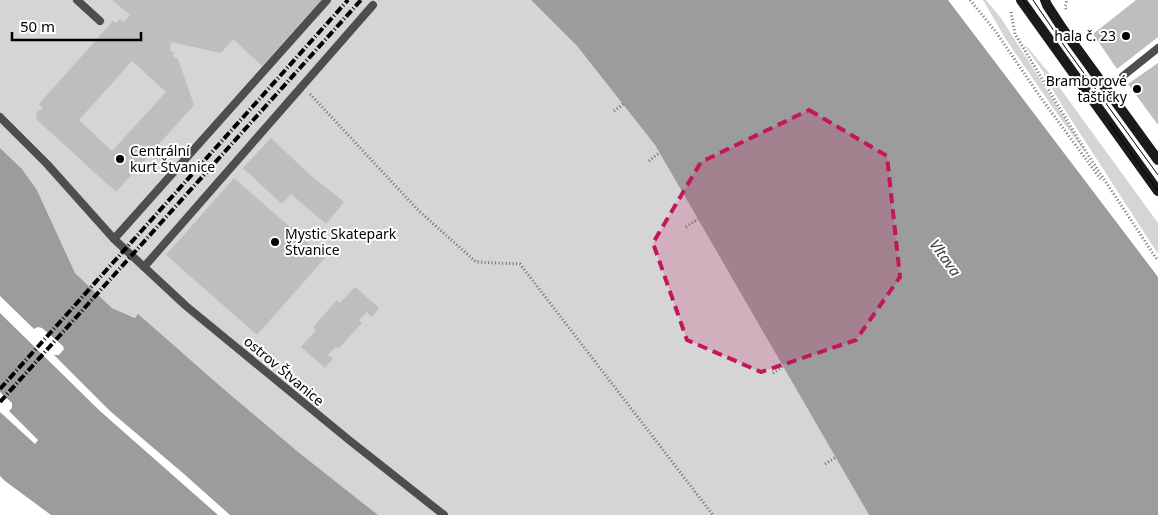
<svg xmlns="http://www.w3.org/2000/svg" width="1158" height="515" viewBox="0 0 1158 515" font-family="'Noto Sans',sans-serif">
<rect width="100%" height="100%" fill="#fff"/>
<g fill="#d5d5d5">
<polygon points="0,0 531,0 577,46 655,145 869,515 378,515 297,451 219,385 138,315 136,318 112,308 75,273 37,190 22,169 0,148"/>
<polygon points="983,0 986,0 1001,18 1085,150 1084,151 1058,115 1005,38"/>
<polygon points="1024,43 1049,73 1158,223 1158,254 1063,107 1044,75 1044,73 1025,46 1026,45"/>
</g>
<g fill="#9c9c9c">
<polygon points="531,0 948,0 1158,277 1158,515 869,515 655,145 577,46"/>
<polygon points="0,148 22,169 37,190 75,273 112,308 135,318 138,314 219,385 297,451 378,515 230,515 184,474 110,411 54,355 59,355 64,349 63,346 42,328 38,327 34,329 0,296"/>
<polygon points="0,313 100,411 218,515 51,515 5,481 0,476 0,412 35,444 38,440 9,411 12,408 12,403 0,392"/>
</g>
<g fill="#bebebe" fill-rule="evenodd">
<path d="M112 0H321L262 66 233 39 221 53 171 42 170 51 174 52 173 57 178 59 194 105 116 192 36 119 37 112 43 108 39 104 113 21 116 23 120 19 124 22 130 15ZM132 61 166 92 112 151 79 120Z"/>
<polygon points="1136,0 1158,0 1158,37 1117,69 1093,34"/>
<polygon points="1158,63 1158,125 1128,84"/>
<polygon points="271,138 309,174 344,202 326,224 291,194 282,204 243,168"/>
<polygon points="234,178 325,258 257,335 166,255"/>
<polygon points="355,287 379,308 372,317 367,312 359,320 362,323 338,349 336,347 328,355 333,359 325,368 301,347 316,330 313,327 337,300 340,303"/>
</g>
<g fill="none" stroke-linecap="round" stroke-linejoin="round">
<g stroke="#707070" stroke-width="3" stroke-dasharray="1 2.5" stroke-linecap="butt">
<polyline points="970,0 996,32 1041,98 1102,181"/>
<polyline points="1066,9 1065,7 1067,0"/>
<polyline points="1011,12 1015,34 1088,155 1158,261"/>
<polyline points="310,94 418,210 476,262 520,264 713,515"/>
<polyline points="614,111 623,104"/>
<polyline points="649,161 659,153"/>
<polyline points="686,227 698,219"/>
<polyline points="773,373 783,366"/>
<polyline points="825,464 836,457"/>
</g>
<g stroke="#4e4e4e" stroke-width="8">
<polyline points="77,0 100,21"/>
<polyline points="1123,76 1158,48"/>
<polyline points="0,117 47,164 114,239 186,306 349,440 444,515"/>
<polyline points="114,239 327,0"/>
<polyline points="144,267 373,5"/>
</g>
<g stroke="#1b1b1b" stroke-width="10">
<polyline points="1021,0 1158,191"/>
<polyline points="1045,0 1047,5 1062,28 1158,160"/>
</g>
<g stroke="#000" stroke-width="1">
<polyline points="1023,0 1031,13"/>
<polyline points="1033,0 1065,47 1158,175"/>
<polyline points="1109,122 1158,191"/>
</g>
<g stroke="#000" stroke-width="4" stroke-dasharray="8 2.5 1 2.5" stroke-linecap="butt">
<polyline points="0,389 348,0"/>
<polyline points="0,402 361,0"/>
</g>
</g>
<path fill="#c2185b" fill-opacity="0.2" stroke="#c2185b" stroke-width="4" stroke-dasharray="10 6" stroke-linejoin="round" d="M809 110 887 156 900 277 856 340 761 372 687 340 653 243 701 162Z"/>
<g fill="#000" stroke="#fff" stroke-width="2">
<circle cx="1126" cy="36" r="5"/>
<circle cx="1137" cy="89" r="5"/>
<circle cx="120" cy="159" r="5"/>
<circle cx="275" cy="242" r="5"/>
</g>
<g text-anchor="middle" stroke-width="4" stroke-linejoin="round" paint-order="stroke">
<g font-size="14" fill="#000" stroke="#fff" text-anchor="end">
<text x="1116" y="41">hala č. 23</text>
<text x="1127" y="86">Bramborové<tspan x="1127" dy="16">taštičky</tspan></text>
<text x="130" y="156" text-anchor="start">Centrální<tspan x="130" dy="16">kurt Štvanice</tspan></text>
<text x="285" y="239" text-anchor="start">Mystic Skatepark<tspan x="285" dy="16">Štvanice</tspan></text>
</g>
<g font-size="14" fill="#000" stroke="#fff">
<text transform="translate(284 371) rotate(40)" y="5">ostrov Štvanice</text>
</g>
<g font-size="15" font-style="italic" fill="#3d3d3d" stroke="#fff">
<text transform="translate(945 258) rotate(54)" y="5">Vltava</text>
</g>
</g>
<path d="M12 32v8h129v-8" fill="none" stroke="#000000" stroke-width="2.5"/>
<text x="20" y="32" font-size="15" fill="#000000" stroke="#ffffff" stroke-width="4" paint-order="stroke">50 m</text>
</svg>
